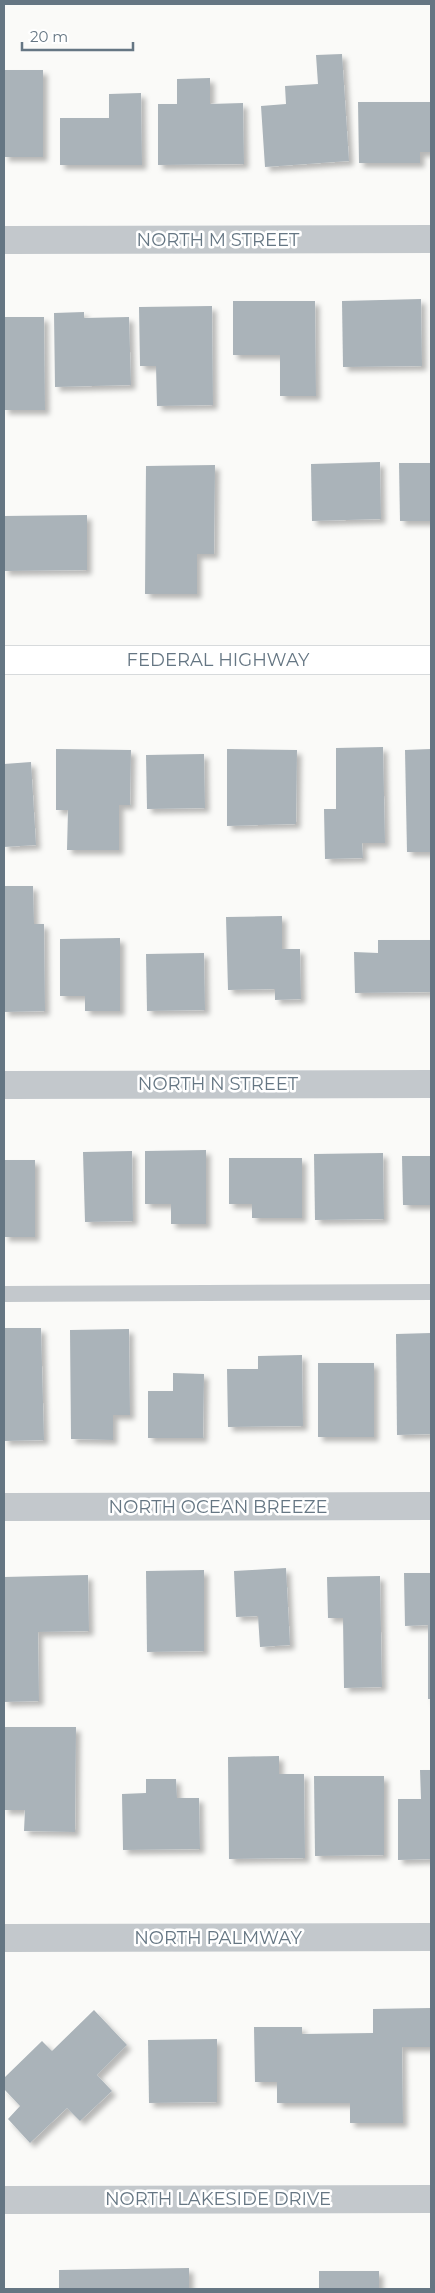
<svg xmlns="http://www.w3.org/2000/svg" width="435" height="2293" viewBox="0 0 435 2293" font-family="Montserrat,sans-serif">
<defs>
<filter id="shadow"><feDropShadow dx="4.5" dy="4.5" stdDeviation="2.5" flood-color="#0004"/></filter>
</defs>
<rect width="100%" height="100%" fill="#fafaf8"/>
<g fill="#aab3b9" filter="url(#shadow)">
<polygon points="342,54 349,161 265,167 261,106 286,104 285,86 318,84 316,55"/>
<rect x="4" y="70" width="39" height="87"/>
<polygon points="210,78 210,104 243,103 244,164 158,165 158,104 177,104 177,79"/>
<polygon points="141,93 142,165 60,165 60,118 109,118 109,94"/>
<polygon points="358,102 431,102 431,152 420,152 420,163 359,163"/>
<polygon points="421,299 422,366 343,367 342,301"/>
<polygon points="233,301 315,301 316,396 280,396 280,355 233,355"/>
<polygon points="212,306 213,405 157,406 156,366 140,366 139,307"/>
<polygon points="84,312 84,318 129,317 131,385 55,387 54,313"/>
<polygon points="4,317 44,317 45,410 4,410"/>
<polygon points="380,462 381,519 312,521 311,464"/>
<polygon points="399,463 431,463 431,521 400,521"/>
<polygon points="215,465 214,554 197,554 197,594 145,594 146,466"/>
<polygon points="87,515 87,570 4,571 4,516"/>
<polygon points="383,747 385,843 362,843 363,858 325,859 324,809 336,809 336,748"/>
<polygon points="56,749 131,750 130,805 119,805 119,850 67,850 68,810 56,810"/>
<polygon points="227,749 297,750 296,824 227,826"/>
<polygon points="431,749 431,852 407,852 405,750"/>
<polygon points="204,754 205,808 147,809 146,755"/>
<polygon points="31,762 36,845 4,847 4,764"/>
<polygon points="4,886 33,886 34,924 44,924 45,1011 4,1012"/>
<polygon points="282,916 282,949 300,949 301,999 275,1000 275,989 228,990 226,917"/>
<polygon points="120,938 120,1011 85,1011 85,996 60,996 60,939"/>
<polygon points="378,940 431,940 431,992 355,993 354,952 378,953"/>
<polygon points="204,953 205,1010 147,1011 146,954"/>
<polygon points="206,1150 206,1224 171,1224 171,1204 145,1204 145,1151"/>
<polygon points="132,1151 133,1221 85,1222 83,1152"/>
<polygon points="383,1153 384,1219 315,1220 314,1154"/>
<polygon points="402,1156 431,1156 431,1205 403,1205"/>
<polygon points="229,1158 302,1158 302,1218 252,1218 252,1204 229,1204"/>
<rect x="4" y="1160" width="31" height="77"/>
<polygon points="4,1328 41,1328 44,1440 4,1441"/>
<polygon points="129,1329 130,1415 113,1415 113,1440 71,1439 70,1330"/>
<polygon points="431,1333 431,1434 397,1435 396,1334"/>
<polygon points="302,1355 303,1426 228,1427 227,1369 258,1369 258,1356"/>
<rect x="318" y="1363" width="56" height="74"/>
<polygon points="173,1373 204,1374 203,1438 148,1438 148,1391 173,1391"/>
<polygon points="286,1568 290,1645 260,1647 258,1616 236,1617 234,1571"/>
<polygon points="204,1570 204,1651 147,1652 146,1571"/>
<polygon points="404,1573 431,1573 431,1699 428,1699 428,1625 405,1626"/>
<polygon points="88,1575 89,1631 38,1632 39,1701 4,1702 4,1577"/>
<polygon points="380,1576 382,1687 344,1688 343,1618 328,1618 327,1577"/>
<polygon points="4,1727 76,1727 75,1832 24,1831 25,1810 4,1810"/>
<polygon points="279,1756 279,1774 304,1774 305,1858 229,1859 228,1757"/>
<polygon points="420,1770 431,1770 431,1859 398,1860 398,1799 421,1799"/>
<polygon points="314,1776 384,1776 384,1855 315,1856"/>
<polygon points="146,1779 176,1779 177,1798 199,1798 200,1849 123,1850 122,1794 146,1793"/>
<polygon points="431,2008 431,2047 402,2047 403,2123 350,2123 350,2103 277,2103 277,2082 255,2082 254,2027 302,2027 302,2034 373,2033 373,2009"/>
<polygon points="94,2010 127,2045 97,2075 112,2091 80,2121 67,2108 30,2143 8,2119 20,2106 4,2089 4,2078 42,2041 52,2051"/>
<polygon points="217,2039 217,2102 149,2103 148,2040"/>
<polygon points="189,2268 189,2289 59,2289 59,2270"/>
<rect x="319" y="2271" width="60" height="18"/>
</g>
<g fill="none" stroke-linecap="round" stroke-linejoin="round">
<g stroke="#b3babf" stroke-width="29">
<g id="secondary">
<path id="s1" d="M4 660H431"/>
</g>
</g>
<polyline stroke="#c3c8cc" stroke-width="16" points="4,1294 431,1292"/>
<g stroke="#c3c8cc" stroke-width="28">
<polyline points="4,240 431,239"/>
<polyline points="4,1085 431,1084"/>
<polyline points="4,1507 431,1506"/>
<polyline points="4,1938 431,1937"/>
<polyline points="4,2200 431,2199"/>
</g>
<use href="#secondary" stroke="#fff" stroke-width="28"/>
</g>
<g text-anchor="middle" stroke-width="5" stroke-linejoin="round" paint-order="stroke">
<g font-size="18" fill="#657683" stroke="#fff">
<text x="218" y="246">NORTH M STREET</text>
<text dy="6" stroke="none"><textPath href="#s1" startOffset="214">FEDERAL HIGHWAY</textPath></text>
<text x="218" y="1090">NORTH N STREET</text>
<text x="218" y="1513">NORTH OCEAN BREEZE</text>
<text x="218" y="1944">NORTH PALMWAY</text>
<text x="218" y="2205">NORTH LAKESIDE DRIVE</text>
</g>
</g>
<rect width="435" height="2293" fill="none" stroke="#657683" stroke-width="10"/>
<path d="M22 42v8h111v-8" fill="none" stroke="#657683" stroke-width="2.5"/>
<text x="30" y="42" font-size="15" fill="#657683" stroke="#ffffff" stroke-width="4" paint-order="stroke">20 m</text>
</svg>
